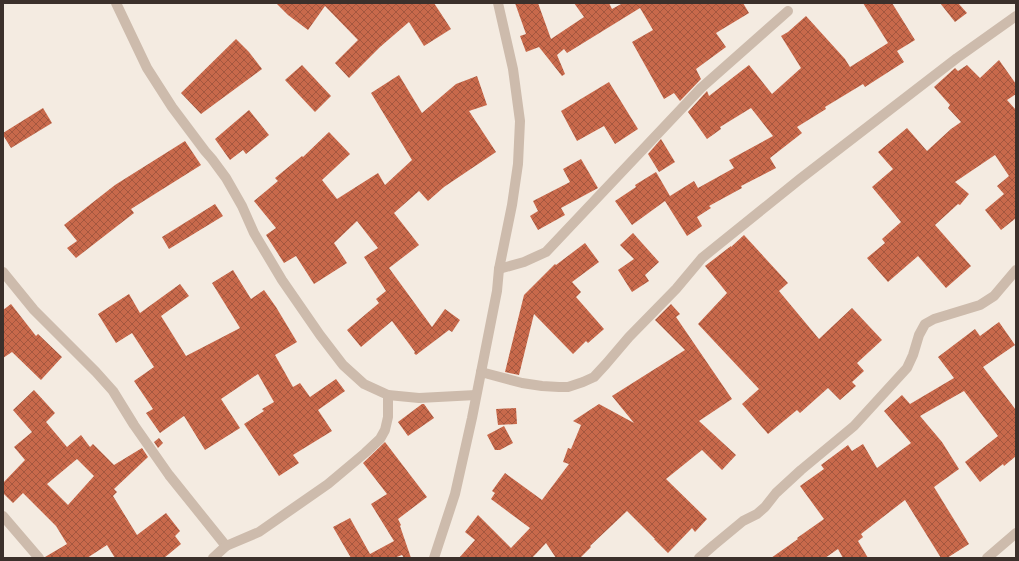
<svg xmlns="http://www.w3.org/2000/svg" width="1019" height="561" viewBox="0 0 1019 561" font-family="'PT Sans Narrow',sans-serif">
<defs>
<pattern id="building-cross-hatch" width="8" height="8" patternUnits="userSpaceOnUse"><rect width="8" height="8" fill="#c8694b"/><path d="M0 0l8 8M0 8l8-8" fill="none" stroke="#a4573f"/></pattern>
</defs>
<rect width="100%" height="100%" fill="#f4ebe1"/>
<g fill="url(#building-cross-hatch)" fill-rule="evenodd">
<polygon points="276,3 434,3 451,29 424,46 409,22 380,47 349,78 335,63 358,40 325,6 308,30 288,15"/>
<polygon points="515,3 538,3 551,39 584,17 574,3 609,3 612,9 623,3 743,3 749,13 716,33 726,47 696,69 701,79 680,101 674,93 664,99 632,42 653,30 640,8 567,53 564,49 557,55 565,74 562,76 539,47 526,52 520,36 526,34"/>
<polygon points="863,3 892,3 915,40 897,51 904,62 865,87 863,84 825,107 826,109 797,127 802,133 770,158 776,168 741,186 742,188 709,206 711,208 697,217 702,226 687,236 665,201 632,225 615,201 636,187 635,185 656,172 670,196 694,181 698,188 734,168 729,160 773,136 751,108 720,127 721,129 707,139 688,112 707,91 709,96 749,65 772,94 801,68 781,36 788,32 806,16 845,59 850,67 888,43"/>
<polygon points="940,3 958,3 967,13 955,22"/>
<polygon points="236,39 249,52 262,69 201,114 181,93"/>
<polygon points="999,60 1016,84 1016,94 1007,100 1016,110 1016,218 1001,230 985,210 1004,194 997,186 1009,176 995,155 955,182 969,194 960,205 958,204 935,225 971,266 946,288 918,256 888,282 867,258 885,243 882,239 901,222 872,187 893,169 878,152 907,128 927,151 951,129 961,122 948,108 950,105 934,87 955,68 958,71 967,65 980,78"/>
<polygon points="302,65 331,96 315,112 285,80"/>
<polygon points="399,75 422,113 456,84 477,76 487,105 469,111 496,152 444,187 428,201 419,191 394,213 419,245 389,268 432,327 445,309 460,320 452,332 449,330 416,355 414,353 415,352 392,321 361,347 347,330 379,303 376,299 386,291 364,257 378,248 357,221 334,243 347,263 314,284 296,256 284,263 266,235 276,228 254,201 278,181 275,178 302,156 303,157 329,132 350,154 322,180 337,199 378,173 385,185 412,160 371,93"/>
<polygon points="609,82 638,129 615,144 604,126 577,141 561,111"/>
<polygon points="43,108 52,123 11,148 3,135 3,133"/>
<polygon points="249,110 269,135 246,154 243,150 230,160 215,139"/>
<polygon points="661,139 675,162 659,172 648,154"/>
<polygon points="185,141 201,165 131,209 134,213 76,258 67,248 77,241 64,225 115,185"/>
<polygon points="581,159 598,188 561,208 565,215 538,230 530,216 538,211 533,201 570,182 563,169"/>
<polygon points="215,204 223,216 169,249 162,237"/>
<polygon points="633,233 659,262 645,275 649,281 632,292 618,270 634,259 620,245"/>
<polygon points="744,235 788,283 779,291 819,339 852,308 882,340 857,363 864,371 852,382 856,386 840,400 828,388 800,413 797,410 768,434 742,404 759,389 698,324 727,293 705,266 731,246 731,247"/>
<polygon points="585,243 599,262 572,282 581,292 576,297 604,329 588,343 586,341 573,354 534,314 519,375 505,372 524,295 555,264 556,265"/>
<polygon points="233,270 251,299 264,290 276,307 297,342 275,355 293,387 300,383 310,397 336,379 345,391 318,410 332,431 293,455 299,463 279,476 244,424 264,411 262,409 274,402 258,374 221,399 240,428 205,450 184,416 160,433 146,413 153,409 134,381 154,367 132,333 116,343 98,314 129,294 140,313 180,284 189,296 161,316 186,356 240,328 212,283"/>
<polygon points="11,304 36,336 38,334 62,357 41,380 12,352 3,358 3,310"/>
<polygon points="671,304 680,314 676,317 732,399 699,421 736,455 722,470 702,450 666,479 707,519 695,532 692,528 668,553 654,539 655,539 627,511 590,546 591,547 580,558 556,558 546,543 532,558 459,558 475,540 465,532 478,515 511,548 530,528 491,499 495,493 492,491 505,473 542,500 569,464 563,462 568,448 571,449 581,425 573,421 599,404 634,423 612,396 685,350 655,320"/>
<polygon points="999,322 1015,345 983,367 1016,410 1016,456 1004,466 1003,464 980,482 965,462 998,436 964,391 920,416 942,442 959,469 934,487 969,544 947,558 941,558 905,500 861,534 863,537 858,541 868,558 843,558 838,549 825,558 771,558 798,539 797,538 824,519 800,486 824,469 821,465 848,445 852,451 863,444 877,468 911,443 884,411 902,395 910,404 954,378 938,357 975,329 980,336"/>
<path d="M34 390 55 413 46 422 67 447 81 435 90 447 93 444 114 465 142 448 148 457 114 489 117 492 113 496 137 535 166 513 180 531 175 536 181 544 164 558H115L107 545 87 558H45V557L67 544 56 526 23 493 13 503 3 493V483L25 460 14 447 32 432 13 410ZM77 459 94 476 68 505 47 484Z"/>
<polygon points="422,404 424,404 434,418 408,436 398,422"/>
<polygon points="516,408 517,424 498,425 496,409"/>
<polygon points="504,426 513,443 500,450 495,450 487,435"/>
<polygon points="159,438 163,443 158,448 154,442"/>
<polygon points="385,442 427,497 398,519 401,525 400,526 411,558 404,558 402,555 394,558 351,558 333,527 350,518 370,554 394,541 371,504 387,494 363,463"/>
</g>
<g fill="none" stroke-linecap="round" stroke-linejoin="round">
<g stroke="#cdbbac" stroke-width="10">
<polyline points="116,3 147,68 172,107 205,151 212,159 226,178 242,206 254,233 282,280 320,335 343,365 364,384 388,395 419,398 476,395"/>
<polyline points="499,269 524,262 546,252 701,88 788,11"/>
<polyline points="3,272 34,310 96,372 113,391 134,425 169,475 226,546"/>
<polyline points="481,372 522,383 542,386 559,387 568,387 583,382 594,377 606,364 629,337 676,289 702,258 800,179 957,58 1016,16"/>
<polyline points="3,516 39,558"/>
<polyline points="213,558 226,546 259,532 328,484 365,453 380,439 385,430 388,417 388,395"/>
<polyline points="434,558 455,494 472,418 497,291 499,269 512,205 518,164 520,121 513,69 498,3"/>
<polyline points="699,558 714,545 743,521 757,514 765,507 776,493 801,470 854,426 907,368 913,355 919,335 925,324 934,319 980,305 994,296 1016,270"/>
<polyline points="987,558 1016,533"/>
</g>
</g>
<rect width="1019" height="561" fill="none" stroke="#3b302b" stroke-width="8"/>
</svg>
